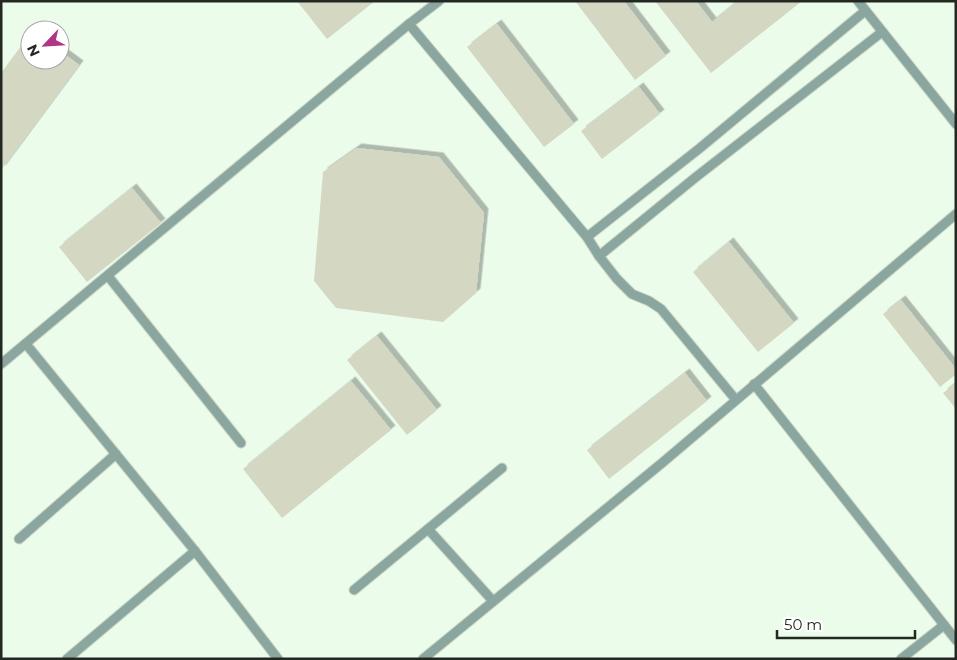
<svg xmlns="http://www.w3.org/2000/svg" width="957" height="660" viewBox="0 0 957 660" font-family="Montserrat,sans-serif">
<defs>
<filter id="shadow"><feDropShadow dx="4.5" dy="-4.5" stdDeviation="0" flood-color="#0004"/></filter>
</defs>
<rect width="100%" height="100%" fill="#ecfceb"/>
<g fill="#d4d7c2" filter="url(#shadow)">
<polygon points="297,1 375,1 327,39"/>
<polygon points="575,1 624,1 666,56 635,80"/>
<polygon points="655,1 696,1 712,22 738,1 802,1 711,73"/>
<polygon points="497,24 574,124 544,147 467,47"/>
<polygon points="30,34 30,60 60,60 60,51 79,65 1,170 1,73"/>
<polygon points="639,87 660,114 602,159 581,131"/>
<polygon points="357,148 439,157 484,213 476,293 443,322 336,308 314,281 323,172"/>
<polygon points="132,188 161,223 87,282 59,247"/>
<polygon points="729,242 794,323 758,352 693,272"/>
<polygon points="901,300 956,369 956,374 940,387 883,314"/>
<polygon points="377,336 437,410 407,435 347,360"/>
<polygon points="685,373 707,401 609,479 587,450"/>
<polygon points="351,381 391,430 282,518 243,469"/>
<polygon points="956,383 956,409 943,393"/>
</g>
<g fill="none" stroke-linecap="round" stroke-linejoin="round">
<g stroke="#c8d6c7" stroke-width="11">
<g id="service">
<polyline points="858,1 956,124"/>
<polyline points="409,24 587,237 599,256 617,279 632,294 649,301 661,309 736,400"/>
<polyline points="587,237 700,148 865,11"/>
<polyline points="599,256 696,177 882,32"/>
<polyline points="108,276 241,443"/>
<polyline points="26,344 195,551 278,659"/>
<polyline points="1,364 409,24 439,1"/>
<polyline points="754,384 956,640"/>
<polyline points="428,529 493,601"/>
<polyline points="19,539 116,454"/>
<polyline points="354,590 502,468"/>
<polyline points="67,659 195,551"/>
<polyline points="423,659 662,463 956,214"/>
<polyline points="901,659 944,625"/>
</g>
</g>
<use href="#service" stroke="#8aa69e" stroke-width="9"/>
</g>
<rect width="957" height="660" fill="none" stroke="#232822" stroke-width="5"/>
<g transform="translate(45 45) rotate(245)"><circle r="24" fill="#ffffff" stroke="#a7a9a7"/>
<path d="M0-4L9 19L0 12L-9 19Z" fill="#b23585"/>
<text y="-8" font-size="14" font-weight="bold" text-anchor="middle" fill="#232822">N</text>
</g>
<path d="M777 630v8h138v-8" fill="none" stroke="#232822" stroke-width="2.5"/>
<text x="784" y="630" font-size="15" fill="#232822" stroke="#ffffff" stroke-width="4" paint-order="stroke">50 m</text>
</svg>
